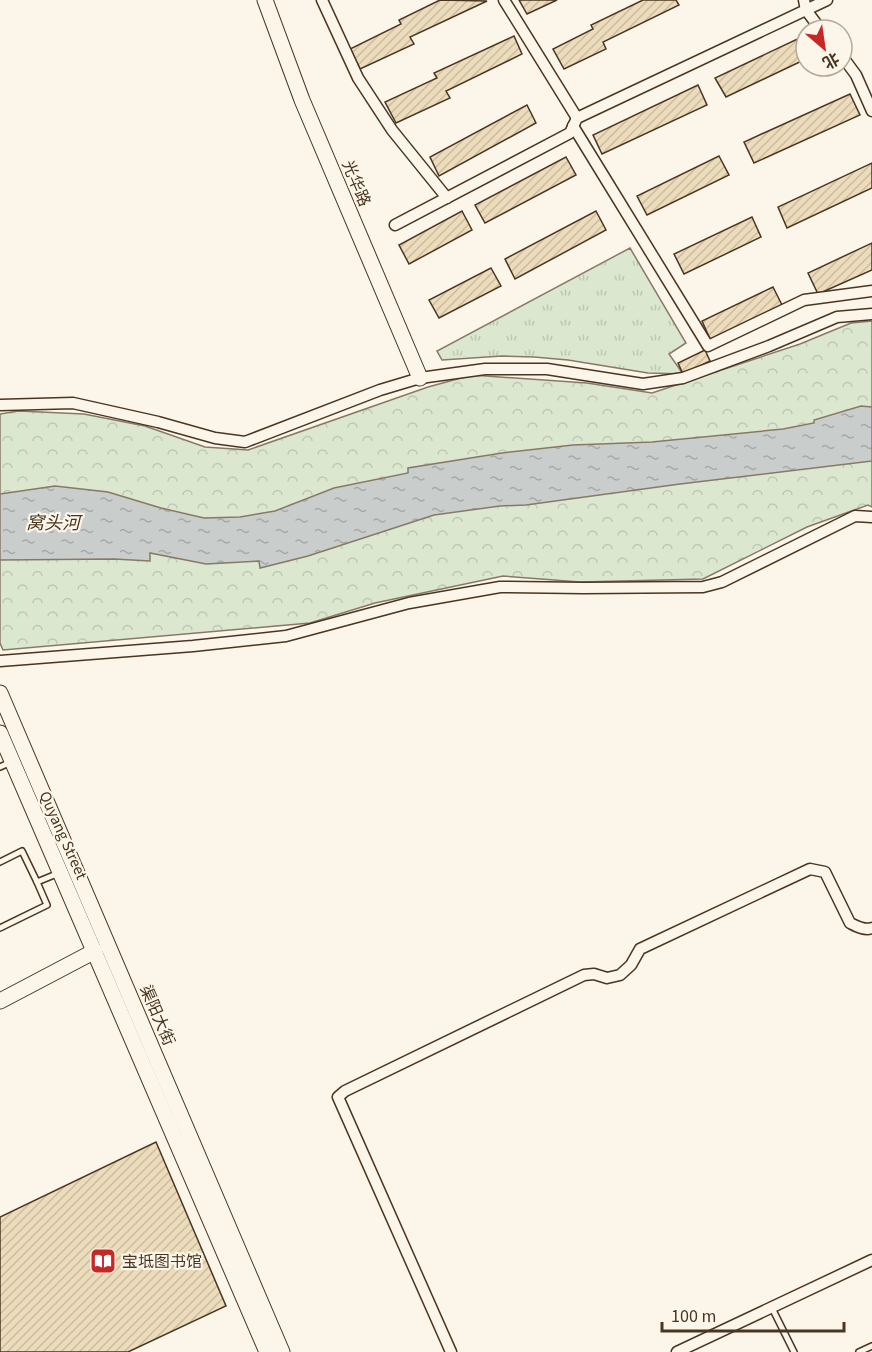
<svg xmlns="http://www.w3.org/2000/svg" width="872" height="1352" viewBox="0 0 872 1352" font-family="'Source Sans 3','Noto Sans SC',sans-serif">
<defs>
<pattern id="grass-tufts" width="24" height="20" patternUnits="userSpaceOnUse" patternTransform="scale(1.5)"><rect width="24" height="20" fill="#dce7d0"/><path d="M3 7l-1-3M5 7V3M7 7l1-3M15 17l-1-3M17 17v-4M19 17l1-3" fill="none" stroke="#bec7b2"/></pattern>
<pattern id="forest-crowns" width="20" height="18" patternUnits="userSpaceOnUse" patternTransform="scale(1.5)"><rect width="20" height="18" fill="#dce7d0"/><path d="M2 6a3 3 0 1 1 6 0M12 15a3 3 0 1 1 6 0" fill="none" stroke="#bec7b2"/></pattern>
<pattern id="water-ripples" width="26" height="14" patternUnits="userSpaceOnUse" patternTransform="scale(1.5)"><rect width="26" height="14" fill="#c9cecd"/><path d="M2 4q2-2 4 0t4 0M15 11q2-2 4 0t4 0" fill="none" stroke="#a5a8a6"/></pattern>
<pattern id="building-hatch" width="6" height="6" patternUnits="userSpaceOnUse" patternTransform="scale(1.5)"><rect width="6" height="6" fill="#ecdcbc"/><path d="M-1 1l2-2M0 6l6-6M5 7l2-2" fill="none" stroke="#ccbda1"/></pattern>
</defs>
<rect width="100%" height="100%" fill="#fbf6e9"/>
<polygon fill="url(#grass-tufts)" stroke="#887966" stroke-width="1.5" points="630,248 686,343 669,354 683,374 648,373 568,360 534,357 502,356 442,360 437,351"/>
<polygon fill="url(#forest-crowns)" stroke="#887966" stroke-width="1.5" points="872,321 872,507 868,505 807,527 703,579 580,582 503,576 375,603 310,623 3,650 0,643 0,414 19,411 84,414 145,426 205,447 248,450 428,387 472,375 587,383 652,393 800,344 851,323"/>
<polygon fill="url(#water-ripples)" stroke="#887966" stroke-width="1.5" points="861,406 872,407 872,461 680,484 526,505 500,506 434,515 308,556 260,568 259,561 206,564 150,553 150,561 114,559 0,560 0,494 55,486 108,492 161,508 204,518 240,517 275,511 334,488 408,473 408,468 502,453 573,445 652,442 783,429 814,423 814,420"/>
<g fill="url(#building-hatch)" stroke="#4a3520" stroke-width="1.5">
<polygon points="440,0 487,1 410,37 414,44 360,69 350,49 401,24 399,20"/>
<polygon points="519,0 557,0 527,14"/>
<polygon points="643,0 676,0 679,5 603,42 606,49 564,69 553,49 593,29 591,25"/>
<polygon points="806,35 806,59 726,97 715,78"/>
<polygon points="514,36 522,54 446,91 450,98 396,123 385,102 437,78 434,73"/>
<polygon points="698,85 707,105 602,154 593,135"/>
<polygon points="850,94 860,115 754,163 744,142"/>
<polygon points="527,105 536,123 439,176 430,157"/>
<polygon points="719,156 729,175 647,215 637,196"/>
<polygon points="566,157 576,175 485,223 475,205"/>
<polygon points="872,163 872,188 787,228 778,207"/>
<polygon points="462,211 472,230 409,264 399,245"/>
<polygon points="596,211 606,230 515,279 505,259"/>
<polygon points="752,217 761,237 684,274 674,254"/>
<polygon points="872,243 872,270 818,294 808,273"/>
<polygon points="491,268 501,286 439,318 429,300"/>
<polygon points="773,287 783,307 711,341 702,321"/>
<polygon points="705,350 710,361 683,374 678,363"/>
<polygon points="156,1142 226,1306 128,1352 0,1352 0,1217"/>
</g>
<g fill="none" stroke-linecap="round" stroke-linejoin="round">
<g stroke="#4a3520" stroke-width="8">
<g id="lane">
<polyline points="0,767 11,762"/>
<polyline points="0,862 22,851 37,882"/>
<polyline points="0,928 47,905 37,882 59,873"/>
<polyline points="772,1308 794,1352"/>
<polyline points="859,1352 872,1346"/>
</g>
</g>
<g stroke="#4a3520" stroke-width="13">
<g id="street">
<polyline points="322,0 358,78 392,130 447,198"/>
<polyline points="504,0 577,118"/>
<polyline points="804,0 806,10 821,30"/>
<polyline points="842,56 856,75 872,111"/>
<polyline points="573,126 708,346 804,300 872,291"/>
<polyline points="395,225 570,133 577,118 827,0"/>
<polyline points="0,405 73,403 158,422 215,438 245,442 380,390 420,378 485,369 547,369 643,384 683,378 769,346 837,317 872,314"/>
<polyline points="0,661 193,646 286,636 409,603 500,587 584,588 703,587 722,582 855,516 872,517"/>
<path d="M451 1352 338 1097 345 1091 584 975 594 974 607 978 620 975 631 965 640 949 810 869 825 872 850 923C856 926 865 931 872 928"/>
<polyline points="677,1352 872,1260"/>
</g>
</g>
<g stroke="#4a3520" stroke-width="17">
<g id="secondary">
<polyline points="265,0 302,100 420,378"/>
<polyline points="0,693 282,1352"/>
<polyline points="0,733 267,1352"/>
<polyline points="0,1001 95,951"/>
</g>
</g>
<use href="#lane" stroke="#fbf6e9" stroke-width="5"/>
<use href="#street" stroke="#fbf6e9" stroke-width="10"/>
<use href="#secondary" stroke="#fbf6e9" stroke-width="15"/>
</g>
<defs>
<g id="library-square" transform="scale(1.35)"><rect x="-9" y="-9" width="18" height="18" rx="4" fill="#c62828" stroke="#fbf6e9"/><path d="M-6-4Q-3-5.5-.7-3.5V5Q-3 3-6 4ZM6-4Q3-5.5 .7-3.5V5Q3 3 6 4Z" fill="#fff"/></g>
</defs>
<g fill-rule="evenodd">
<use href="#library-square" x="103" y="1261"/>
</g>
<g text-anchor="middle" stroke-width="4.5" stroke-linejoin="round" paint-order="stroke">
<g font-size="16" fill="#4a3520" stroke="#fbf6e9">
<text transform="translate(357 183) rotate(67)" y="6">光华路</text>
<text transform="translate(64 835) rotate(66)" y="6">Quyang Street</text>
<text transform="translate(158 1015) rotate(67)" y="6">渠阳大街</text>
</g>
<g font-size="16" fill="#4a3520" stroke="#fbf6e9" text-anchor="start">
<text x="122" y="1267">宝坻图书馆</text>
</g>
<g font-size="18" font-style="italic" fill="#4a3520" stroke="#fbf6e9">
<text x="53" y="529">窝头河</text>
</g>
</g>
<g transform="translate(824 48) rotate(151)"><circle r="28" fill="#fbf6e9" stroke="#b4a999" stroke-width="1.5"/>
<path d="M0-4.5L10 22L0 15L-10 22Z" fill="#c62828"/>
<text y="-9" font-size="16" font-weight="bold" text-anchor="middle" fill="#4a3520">北</text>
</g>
<path d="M662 1322v9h182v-9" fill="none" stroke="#4a3520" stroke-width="3"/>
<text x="671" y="1322" font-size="18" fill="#4a3520" stroke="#fbf6e9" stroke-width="4.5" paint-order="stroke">100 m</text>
</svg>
